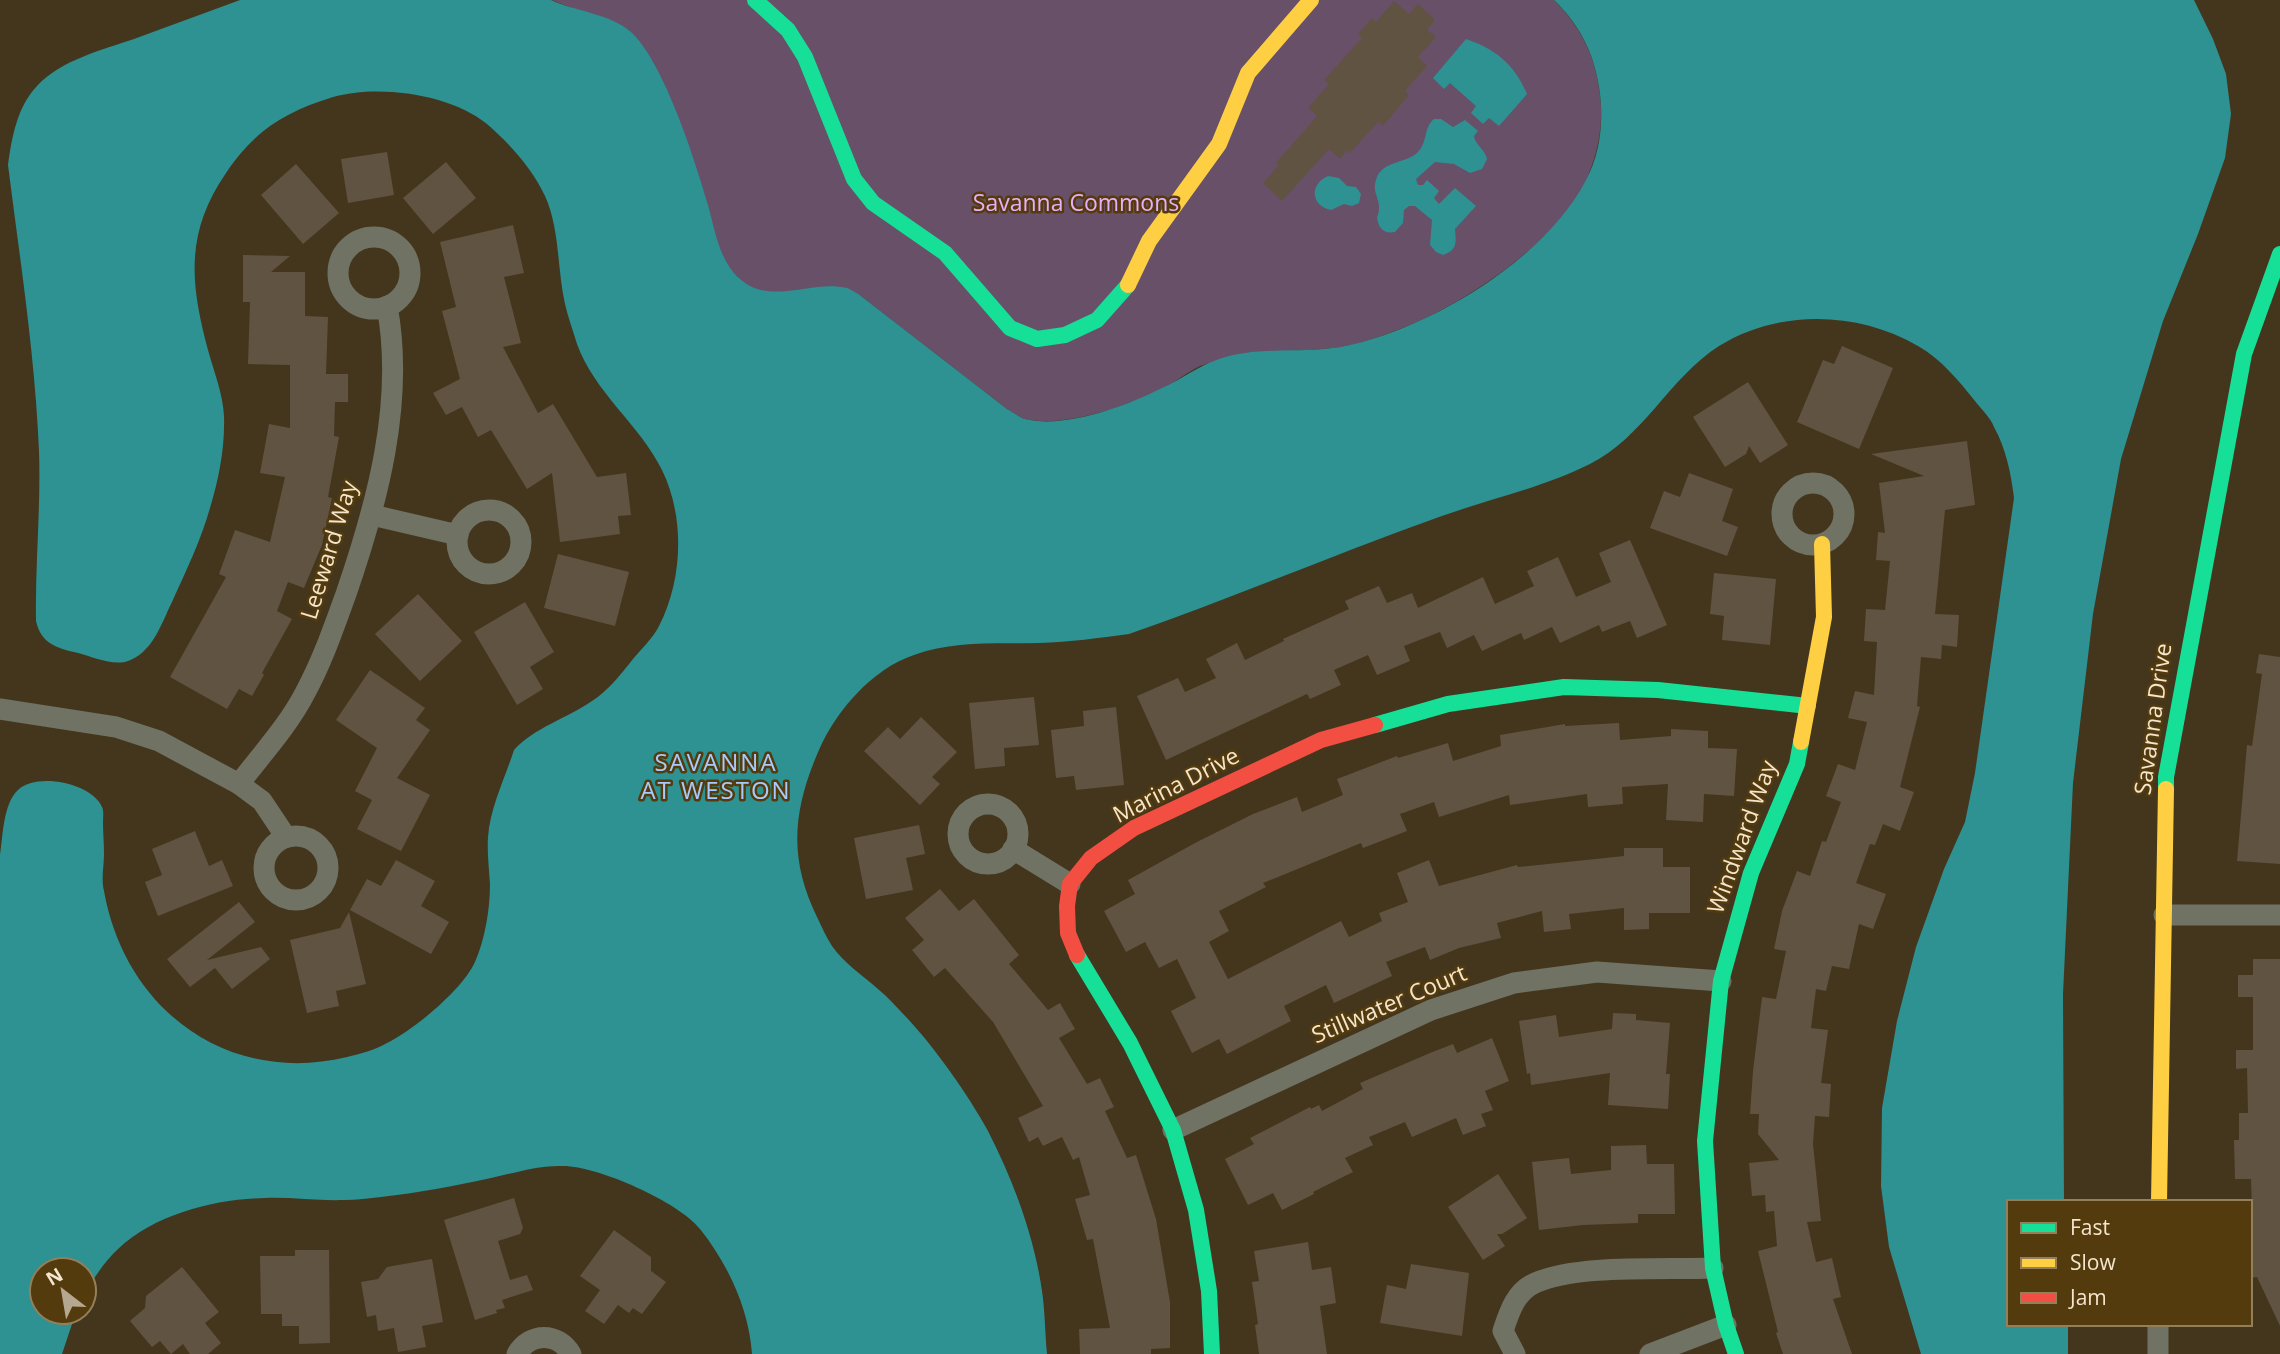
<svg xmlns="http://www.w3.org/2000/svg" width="2280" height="1354" viewBox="0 0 2280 1354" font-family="'Open Sans',sans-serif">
<rect width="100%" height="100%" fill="#43361d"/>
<path fill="#685069" d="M552 0H1554C1579 25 1594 53 1599 88 1604 119 1600 147 1588 176 1562 241 1456 310 1392 332 1378 337 1362 343 1347 346 1306 353 1265 348 1226 359 1217 362 1208 363 1200 366 1187 372 1176 382 1163 388 1128 406 1065 428 1025 419 1019 417 1013 412 1007 409L861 296C826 277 786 303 751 287 741 282 734 273 726 264L629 30C605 15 577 12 552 0Z"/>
<g fill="#2e9192">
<path d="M240 0H551C575 11 604 13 626 28 661 52 696 163 708 205 715 230 719 260 739 278 769 307 812 279 847 288 852 290 857 293 861 296L1007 409C1013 412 1019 417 1025 419 1065 429 1126 406 1162 388 1182 379 1198 366 1219 359 1260 345 1307 355 1350 345 1434 326 1546 258 1586 180 1601 152 1604 118 1599 87 1594 53 1579 24 1554 0H2194L2213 39 2226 74 2231 114 2225 158 2198 234 2163 321 2121 459 2093 614 2073 783 2063 994 2064 1202H2009V1324H2068V1354H1921L1889 1247 1881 1186 1882 1108 1897 1021 1916 947 1944 869 1965 822 1975 773 2014 498C2011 473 2006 449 1994 427 1990 417 1981 409 1975 401 1959 381 1941 359 1918 346 1858 311 1778 309 1719 346 1669 378 1644 437 1590 464 1542 488 1489 499 1439 517 1335 554 1233 598 1129 634 1099 638 1070 642 1039 643 998 644 954 640 914 655 872 669 836 711 819 750 793 809 788 858 817 917 822 927 826 937 832 946 844 963 862 975 878 989 889 998 898 1009 908 1019 935 1048 969 1096 988 1131 1013 1180 1034 1235 1042 1291 1045 1311 1045 1333 1047 1354H752C749 1309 728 1264 700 1229 679 1202 598 1166 563 1166 538 1165 515 1173 491 1178 454 1186 418 1193 381 1197 369 1198 357 1200 344 1200 318 1201 291 1197 265 1198 216 1199 155 1214 118 1249 104 1262 93 1279 84 1296V1270H42V1312H76L62 1354H0V855C3 836 3 804 18 790 36 772 92 783 102 807 104 811 103 817 103 822 103 833 104 843 104 854 104 866 101 879 104 891 125 1009 227 1086 347 1057 360 1054 375 1050 387 1043 415 1029 462 990 475 962 485 939 490 909 490 884 489 869 487 852 488 837 490 808 505 778 514 750 535 727 566 719 592 701 608 691 621 674 633 659 642 648 653 638 659 626 683 579 685 517 662 470 640 425 594 392 577 344 573 331 568 317 565 304 557 269 560 229 545 196 532 168 510 144 487 124 451 94 378 84 333 97 285 112 255 130 226 173 185 233 190 283 208 350 214 372 223 394 224 416 225 448 219 478 210 508 201 540 186 571 172 602 166 614 161 628 153 640 148 648 138 658 128 661 113 666 93 657 78 653 57 648 41 644 36 621 35 564 41 507 39 451 35 355 20 260 8 165 12 137 17 107 37 86 61 60 102 50 134 39 169 26 205 13 240 0Z"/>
<path d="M1466 39C1496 49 1515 65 1527 94L1499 126 1489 118 1483 124 1471 113 1476 106 1450 83 1444 89 1433 78Z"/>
<path d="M1434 119H1441L1453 127 1465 120 1478 131 1474 136C1475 145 1485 149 1487 159L1482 169 1470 173 1454 164 1435 162 1416 179 1418 185H1423L1427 180 1439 191 1434 198 1439 204 1455 188 1476 206 1455 229C1456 242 1458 250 1443 255L1436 252 1430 245 1432 220 1415 206H1409L1404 210 1403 223 1395 232C1384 234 1379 229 1377 218 1384 200 1371 195 1376 180 1381 161 1404 164 1417 153 1428 143 1423 128 1434 119Z"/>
<path d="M1328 176 1339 178 1347 186 1356 187 1361 194 1359 203 1352 206 1344 204 1331 210C1311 206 1309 184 1328 176Z"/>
</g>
<g fill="#605341">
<polygon points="1394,1 1409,14 1418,4 1435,20 1427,30 1436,37 1418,57 1427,66 1405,91 1409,95 1383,126 1378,122 1350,153 1347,150 1340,159 1329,149 1282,201 1263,183 1279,165 1276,163 1317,116 1308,108 1329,84 1324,80 1362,38 1358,34 1372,18 1376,22"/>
<polygon points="387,152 394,195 348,203 341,159"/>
<polygon points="446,162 476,198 433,234 403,198"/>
<polygon points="296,164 339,213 303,244 261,195"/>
<polygon points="513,225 524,273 504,277 521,343 503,347 538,413 553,404 597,477 626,473 631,515 618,516 620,534 560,542 552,473 527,489 491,430 478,437 462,407 446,415 433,393 460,379 442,311 456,307 440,242"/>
<polygon points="243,255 290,256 271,272 305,272 305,316 328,317 326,374 348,374 348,402 335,402 334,436 339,437 328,497 332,498 322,545 304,588 288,582 277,611 292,619 262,673 264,675 252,696 239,689 227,709 170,677 226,577 219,574 235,530 270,542 285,477 260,473 269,424 290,428 290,365 248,364 250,302 243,302"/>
<polygon points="1842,346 1893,368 1859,449 1797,422 1823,360 1834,364"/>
<polygon points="1748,382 1788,445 1760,463 1749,446 1746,454 1725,467 1693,417"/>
<polygon points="1967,441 1975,505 1945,510 1935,614 1959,615 1957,647 1942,645 1941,659 1921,657 1917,706 1920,707 1900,787 1914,792 1900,831 1883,824 1875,845 1870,844 1856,883 1886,894 1873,929 1859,924 1849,969 1832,966 1826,991 1816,989 1811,1028 1828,1030 1821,1083 1831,1084 1829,1117 1815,1116 1813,1144 1821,1221 1807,1222 1816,1262 1832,1258 1841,1297 1833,1299 1852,1354 1783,1354 1776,1333 1778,1332 1758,1251 1777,1246 1774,1211 1766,1212 1765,1195 1752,1196 1749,1163 1779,1160 1758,1134 1759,1114 1750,1114 1753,1071 1762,997 1776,999 1786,951 1774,949 1782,911 1797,871 1810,876 1822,841 1826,842 1841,802 1826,796 1838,764 1855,770 1867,722 1848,718 1855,691 1874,695 1877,642 1864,641 1866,609 1885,610 1890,561 1876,560 1878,532 1885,533 1879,483 1924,476 1871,454"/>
<polygon points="1689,473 1733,489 1722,521 1738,527 1727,556 1650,528 1664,491 1680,497"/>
<polygon points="1630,540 1667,625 1637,638 1630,621 1602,632 1599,625 1560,643 1552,627 1524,640 1521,633 1482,651 1474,635 1447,648 1440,632 1404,646 1410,661 1377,675 1368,655 1334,670 1341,685 1310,699 1307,694 1166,760 1137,696 1178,678 1185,692 1216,678 1206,659 1237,643 1245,660 1284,641 1283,639 1349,609 1345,601 1379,586 1387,603 1412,593 1418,608 1483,577 1495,604 1534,586 1527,571 1558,557 1576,597 1611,582 1599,553"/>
<polygon points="558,554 629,572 615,626 544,608"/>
<polygon points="1714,573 1776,579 1770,645 1722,640 1724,616 1710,614"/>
<polygon points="418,594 462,641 420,681 375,634"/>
<polygon points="525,602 554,652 530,667 543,689 517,705 474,632"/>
<polygon points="2259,654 2280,657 2280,864 2237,861 2247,745 2252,746 2262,674 2256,673"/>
<polygon points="370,670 425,708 416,720 430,730 397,778 430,795 401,851 357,829 372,800 355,791 377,748 336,720"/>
<polygon points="1034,697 1039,745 1004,748 1005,766 975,769 969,703"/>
<polygon points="1116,707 1124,785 1076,790 1074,776 1056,778 1051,730 1084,726 1083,711"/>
<polygon points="921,717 957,752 932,777 940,784 920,805 864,751 888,727 900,739"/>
<polygon points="1619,723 1620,740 1671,736 1671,729 1708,731 1708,748 1737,749 1734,796 1704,794 1703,822 1666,820 1668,784 1622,787 1623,804 1588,807 1587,794 1510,805 1509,795 1439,817 1434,802 1400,814 1407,831 1363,848 1361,843 1263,883 1266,887 1219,911 1229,931 1209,942 1228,979 1341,921 1349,937 1382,921 1379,913 1408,902 1397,873 1429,860 1439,886 1517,865 1518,867 1624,856 1624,848 1663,848 1663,867 1690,867 1690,913 1649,913 1649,929 1624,930 1624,908 1569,914 1571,929 1544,932 1542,911 1497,923 1501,938 1459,948 1430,960 1425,947 1386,962 1392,976 1334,1003 1326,985 1284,1006 1291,1021 1227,1054 1219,1039 1192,1053 1171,1011 1196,998 1177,959 1159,968 1145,942 1126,952 1104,911 1135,894 1128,880 1195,843 1253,814 1297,797 1302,812 1343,795 1337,779 1397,756 1398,758 1448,743 1453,761 1501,746 1500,735 1565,724 1565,726"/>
<polygon points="919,825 925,854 906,858 913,890 866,899 854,838"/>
<polygon points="195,831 209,866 222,860 233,886 158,916 145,882 162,875 152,849"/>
<polygon points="396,860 435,881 421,906 449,922 431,954 350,910 367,879 381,886"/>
<polygon points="940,889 959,911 974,899 1019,955 1009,964 1048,1010 1060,1003 1075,1029 1059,1038 1087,1084 1100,1078 1114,1107 1105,1111 1127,1158 1136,1155 1156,1219 1170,1302 1170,1348 1151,1349 1151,1354 1080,1354 1079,1329 1110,1328 1093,1239 1087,1240 1075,1199 1090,1195 1079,1157 1073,1160 1062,1137 1043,1146 1038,1137 1029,1142 1018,1118 1043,1106 993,1022 945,968 934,977 912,950 924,940 905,918"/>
<polygon points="239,902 255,922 207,960 261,947 270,959 232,989 215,968 190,987 167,959"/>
<polygon points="349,912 366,984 336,991 339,1006 307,1013 290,940 340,928"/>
<polygon points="2253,959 2280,959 2280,1326 2257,1277 2250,1278 2250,1241 2253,1241 2251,1179 2235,1179 2234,1140 2239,1140 2239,1113 2248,1113 2247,1068 2236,1069 2236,1050 2253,1050 2253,997 2238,997 2238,975 2253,975"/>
<polygon points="1613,1013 1636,1014 1636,1020 1670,1023 1666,1074 1670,1074 1668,1109 1608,1105 1610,1073 1531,1085 1530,1073 1527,1074 1519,1021 1556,1015 1559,1037 1612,1029"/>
<polygon points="1492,1038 1509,1081 1485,1091 1493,1110 1481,1114 1486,1126 1463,1135 1456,1118 1412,1137 1405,1122 1369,1137 1373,1145 1345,1158 1353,1172 1313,1192 1314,1194 1282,1210 1273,1193 1248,1205 1225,1159 1254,1144 1250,1138 1310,1107 1311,1109 1319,1105 1322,1111 1363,1089 1360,1083 1430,1053 1453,1044 1457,1053"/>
<polygon points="1646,1145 1647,1164 1674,1164 1675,1214 1638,1214 1638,1223 1583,1225 1539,1230 1532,1162 1569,1158 1571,1174 1611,1170 1611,1146"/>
<polygon points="1498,1174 1527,1218 1502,1234 1497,1234 1505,1246 1483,1260 1448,1207"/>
<polygon points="514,1198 523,1228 520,1234 498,1241 510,1280 527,1275 533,1290 502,1300 505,1308 496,1310 497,1313 475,1320 444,1220"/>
<polygon points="614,1230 651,1257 651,1271 666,1282 642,1314 633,1308 629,1313 618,1305 604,1324 585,1311 600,1290 580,1276"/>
<polygon points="1308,1242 1312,1270 1331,1267 1336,1303 1320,1306 1327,1354 1259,1354 1255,1325 1258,1324 1252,1282 1259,1281 1254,1251"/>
<polygon points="295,1250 329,1250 330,1343 299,1344 299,1326 282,1326 282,1314 261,1314 260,1256 295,1256"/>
<polygon points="432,1259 443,1322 422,1326 426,1347 398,1352 394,1328 378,1331 376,1315 367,1317 361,1282 378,1279 387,1267"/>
<polygon points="1411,1264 1469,1273 1462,1336 1380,1323 1387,1285 1406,1289"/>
<polygon points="182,1267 219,1312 205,1323 221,1343 208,1354 190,1354 183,1344 171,1354 160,1341 152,1347 130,1321 145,1308 146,1296"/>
</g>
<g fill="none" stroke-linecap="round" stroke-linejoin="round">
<g stroke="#707264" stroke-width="21">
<circle cx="374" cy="273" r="36"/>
<circle cx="1813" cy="514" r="31"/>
<circle cx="489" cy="542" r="32"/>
<polyline points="372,515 458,535"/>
<polyline points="0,709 116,727 159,741 239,784 262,801 286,837"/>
<path d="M239 784C261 755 288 726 305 693 322 662 334 627 346 594 377 504 405 402 387 306"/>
<circle cx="988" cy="834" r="30"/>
<circle cx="296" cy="868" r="32"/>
<polyline points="1013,849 1070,884"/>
<polyline points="2164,915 2280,915"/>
<polyline points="1173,1130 1431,1010 1514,983 1597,972 1721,981"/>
<path d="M517 1354C530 1332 558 1332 571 1354"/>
<path d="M1515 1354 1503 1331C1509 1313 1515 1292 1535 1283 1577 1264 1664 1270 1713 1268"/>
<polyline points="1650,1354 1726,1325"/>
<polyline points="2158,1354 2158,1324"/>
</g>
<g stroke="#16e098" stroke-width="16">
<polyline points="755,0 788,30 805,57 854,179 873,203 945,253 1010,328 1037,339 1065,335 1097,320 1128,285"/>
<polyline points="1375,725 1448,704 1564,687 1658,690 1808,706"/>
<polyline points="2166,789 2166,777 2244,354 2280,254"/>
<polyline points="1077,955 1130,1043 1173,1130 1196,1210 1209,1291 1212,1354"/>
<polyline points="1736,1354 1726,1325 1713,1268 1705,1141 1721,981 1751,873 1797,764 1801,742"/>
</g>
<g stroke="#ffcf43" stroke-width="16">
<polyline points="1128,285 1149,241 1219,144 1248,73 1311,0"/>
<polyline points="1801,742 1824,617 1822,544"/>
<polyline points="2159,1202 2166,789"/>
</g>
<polyline stroke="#f24e42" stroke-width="16" points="1077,955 1068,933 1067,906 1070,884 1091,858 1134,828 1321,740 1375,725"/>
</g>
<g text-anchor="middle" stroke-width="5" stroke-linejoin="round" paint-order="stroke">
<g font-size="23" fill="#eaadfb" stroke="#533b0d">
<text x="1076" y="211">Savanna Commons</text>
</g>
<g font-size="23" fill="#f4e5ce" stroke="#533b0d">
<text transform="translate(329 550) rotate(-73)" y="8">Leeward Way</text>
<text transform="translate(2153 719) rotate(-82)" y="8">Savanna Drive</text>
<text transform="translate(1176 785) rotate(-27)" y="8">Marina Drive</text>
<text transform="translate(1742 837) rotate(-70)" y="8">Windward Way</text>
<text transform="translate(1389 1004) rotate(-23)" y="8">Stillwater Court</text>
</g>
<g font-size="24" letter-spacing="2" fill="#a9cafc" stroke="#533b0d">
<text x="716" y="771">SAVANNA<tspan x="716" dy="28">AT WESTON</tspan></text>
</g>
</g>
<rect x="2007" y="1200" width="245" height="126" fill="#533b0d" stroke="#937f5a" stroke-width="2"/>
<rect x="2021" y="1223" width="35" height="10" fill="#16e098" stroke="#937f5a" stroke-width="2"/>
<text x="2070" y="1235" font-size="21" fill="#f4e5ce">Fast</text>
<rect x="2021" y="1258" width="35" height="10" fill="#ffcf43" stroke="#937f5a" stroke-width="2"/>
<text x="2070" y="1270" font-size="21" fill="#f4e5ce">Slow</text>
<rect x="2021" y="1293" width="35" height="10" fill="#f24e42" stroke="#937f5a" stroke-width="2"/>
<text x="2070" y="1305" font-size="21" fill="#f4e5ce">Jam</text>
<g transform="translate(63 1291) rotate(329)"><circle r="33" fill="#533b0d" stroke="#937f5a" stroke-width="2"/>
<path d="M0-5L12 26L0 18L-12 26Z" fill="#b6a890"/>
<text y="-10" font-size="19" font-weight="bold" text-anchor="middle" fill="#f4e5ce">N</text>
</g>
</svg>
